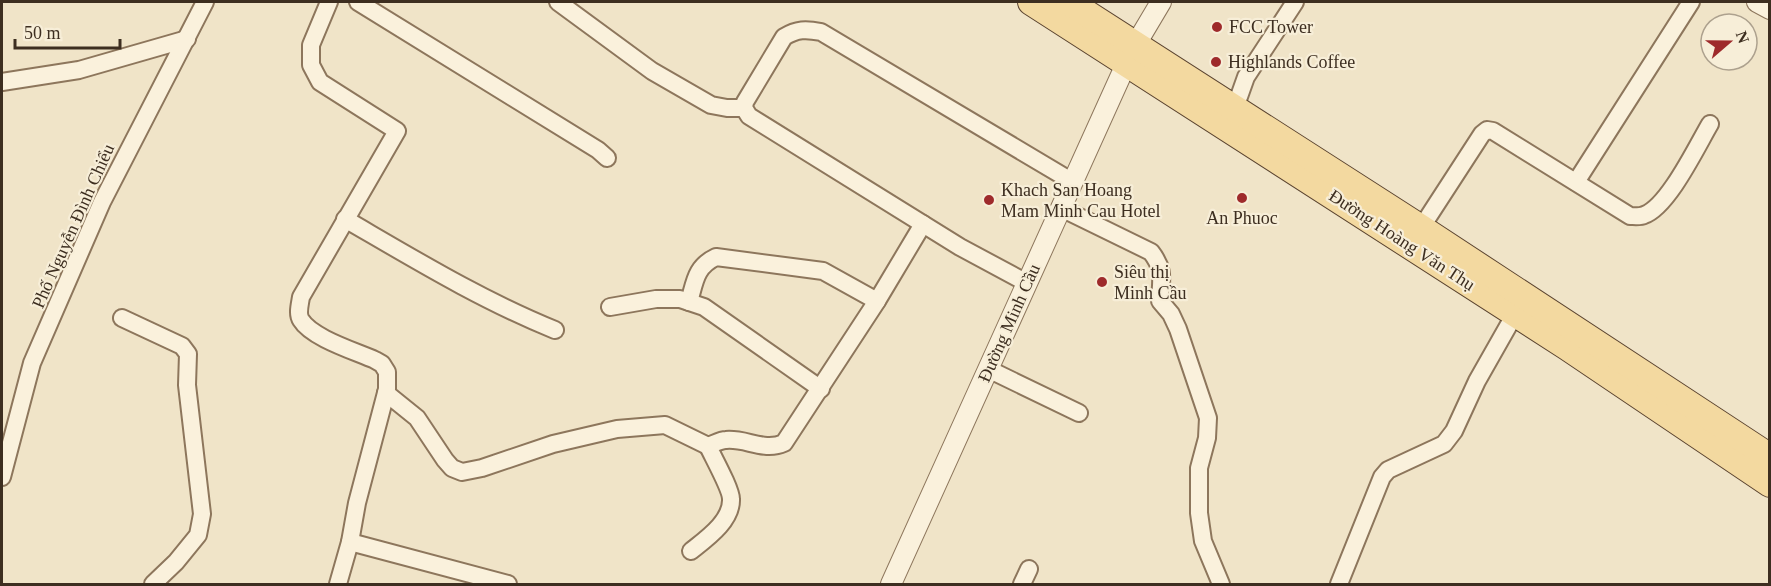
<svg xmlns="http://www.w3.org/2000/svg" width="1771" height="586" viewBox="0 0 1771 586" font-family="Georgia,serif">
<rect width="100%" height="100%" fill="#f0e4c8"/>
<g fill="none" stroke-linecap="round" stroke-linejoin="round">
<g stroke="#8d765c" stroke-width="20">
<g id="minor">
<path d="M329 2 311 45V65L320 82 397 131 301 297C300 304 297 314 301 320 312 338 355 351 375 360L382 364 387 372V389L357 503 350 542 338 584"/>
<polyline points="358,2 598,150 607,158"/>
<polyline points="558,2 652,71 711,105 727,108 744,108"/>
<polyline points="2,82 79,70 187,39"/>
<polyline points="1235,108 1246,77 1295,2"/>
<polyline points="1576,182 1691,2"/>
<path d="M1061 208 1151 252C1165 270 1161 279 1160 301L1171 314 1178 329 1208 418 1207 438 1199 468V513L1203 541 1221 584"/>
<path d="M345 219C414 259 481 300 555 330"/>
<path d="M1421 228 1482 134 1487 130 1493 131 1630 216C1634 216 1640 217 1644 215 1668 207 1697 146 1710 124"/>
<path d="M1027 283 960 247 749 116 744 108 745 102 784 37C797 29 806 29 821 32L1073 182"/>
<path d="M689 302C695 282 695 267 716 257L823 271 877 301"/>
<polyline points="610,307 656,299 680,299 704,307 821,389"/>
<polyline points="122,318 182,346 188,354 187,385 202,514 198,535 176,562 153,584"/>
<polyline points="988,369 1079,413"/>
<polyline points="386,393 417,418 445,460 452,468 462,472 482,468 553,444 617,429 665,425 708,446"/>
<polyline points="2,477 32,363 102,202 205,2"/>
<polyline points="350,542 508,584"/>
<path d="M691 551C706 539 732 521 731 499 731 489 713 457 708 446 714 444 720 440 726 440 746 438 764 452 784 443L877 301 923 224"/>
<polyline points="1022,584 1029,569"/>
<polyline points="1339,584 1382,477 1388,470 1444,444 1454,431 1477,381 1515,314"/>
</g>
</g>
<g stroke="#8d765c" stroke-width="22">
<g id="tertiary">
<polyline points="1757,2 1770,9"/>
<polyline points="1136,44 1161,2"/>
<polyline points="891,584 1127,62"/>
</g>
</g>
<g stroke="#5b4430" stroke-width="28">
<g id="primary">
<polyline points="1031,2 1567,347 1770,484"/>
<polyline points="1069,2 1421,228 1770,457"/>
</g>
</g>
<use href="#minor" stroke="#faf1dc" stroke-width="16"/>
<use href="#tertiary" stroke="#faf1dc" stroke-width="20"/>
<use href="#primary" stroke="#f3d9a0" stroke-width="26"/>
</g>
<g fill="#9e2a2b" stroke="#f7eed8" stroke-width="2">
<circle cx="1217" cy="27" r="6"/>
<circle cx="1216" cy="62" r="6"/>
<circle cx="1242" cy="198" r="6"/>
<circle cx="989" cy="200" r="6"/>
<circle cx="1102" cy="282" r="6"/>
</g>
<g text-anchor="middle" stroke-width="4.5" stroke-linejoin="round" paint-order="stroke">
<g font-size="18" fill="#3d2e20" stroke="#f7eed8" text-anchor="start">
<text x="1229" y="33">FCC Tower</text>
<text x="1228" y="68">Highlands Coffee</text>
<text x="1001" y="196">Khach San Hoang<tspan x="1001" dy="21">Mam Minh Cau Hotel</tspan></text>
<text x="1242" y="224" text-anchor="middle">An Phuoc</text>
<text x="1114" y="278">Siêu thị<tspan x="1114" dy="21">Minh Cầu</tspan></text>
</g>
<g font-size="18" fill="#3d2e20" stroke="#f7eed8">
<text transform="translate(73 226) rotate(-66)" y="6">Phố Nguyễn Đình Chiểu</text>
<text transform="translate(1402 240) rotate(33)" y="6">Đường Hoàng Văn Thụ</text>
<text transform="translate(1009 323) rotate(-66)" y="6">Đường Minh Cầu</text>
</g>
</g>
<rect width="1771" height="586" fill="none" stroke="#3d2e20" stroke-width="6"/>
<g transform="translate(1729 42) rotate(70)"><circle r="28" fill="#f7eed8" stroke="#ada18e" stroke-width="1.5"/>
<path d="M0-4.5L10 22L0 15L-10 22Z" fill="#9e2a2b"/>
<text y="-9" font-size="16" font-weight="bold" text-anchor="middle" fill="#3d2e20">N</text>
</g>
<path d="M15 39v9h105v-9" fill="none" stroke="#3d2e20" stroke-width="3"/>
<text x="24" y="39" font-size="18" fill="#3d2e20" stroke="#f7eed8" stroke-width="4.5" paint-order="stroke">50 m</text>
</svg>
